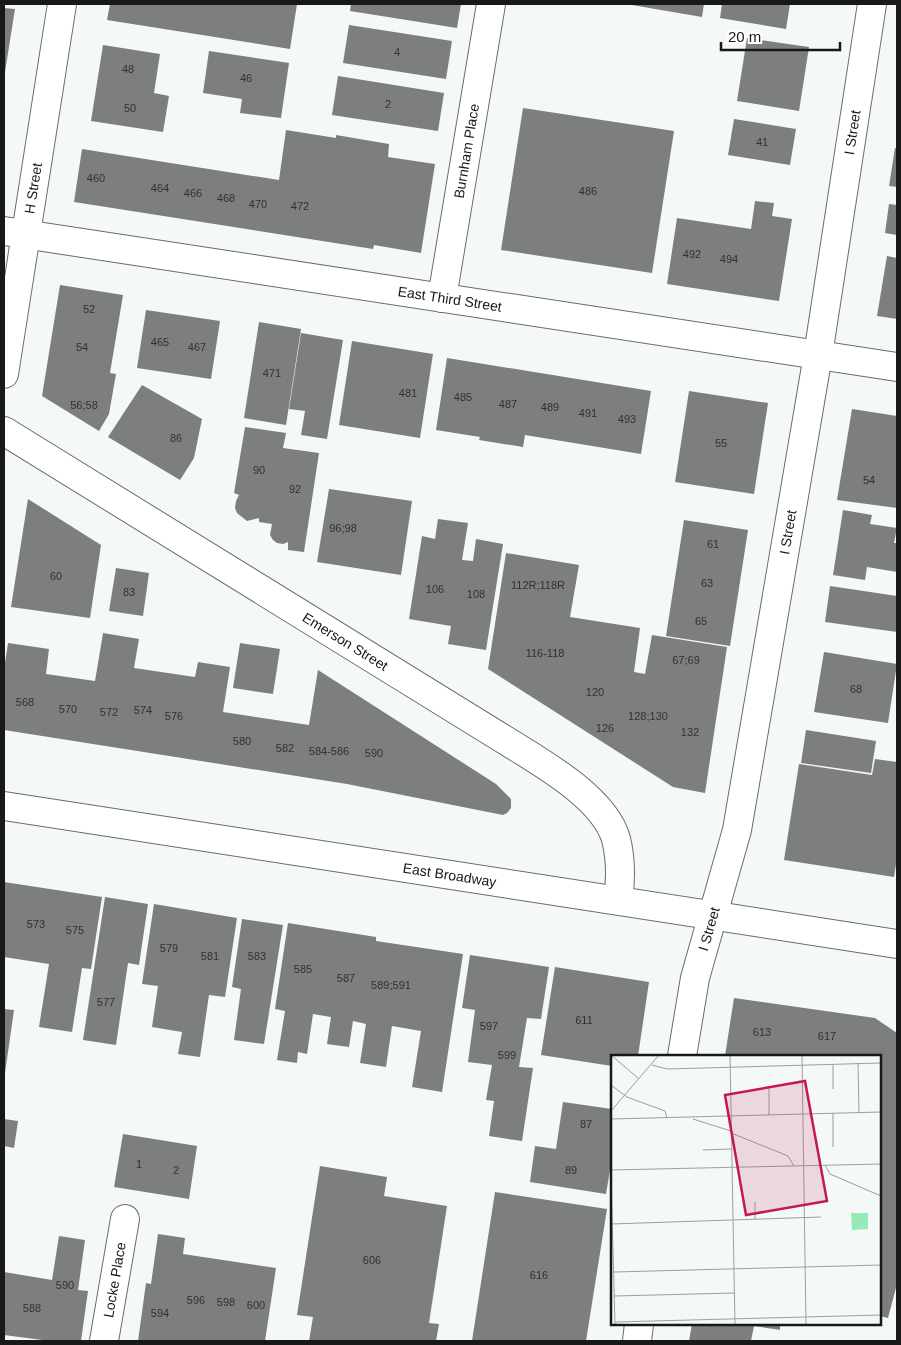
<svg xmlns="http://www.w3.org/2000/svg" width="901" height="1345" viewBox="0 0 901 1345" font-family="Helvetica,sans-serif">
<rect width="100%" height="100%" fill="#f4f8f6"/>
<g fill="#7c7f7d">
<polygon points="110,4 297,4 290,49 107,20"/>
<polygon points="351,4 461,4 457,28 350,11"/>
<polygon points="626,4 704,4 702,17"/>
<polygon points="722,4 790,4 786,29 720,18"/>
<polygon points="4,8 15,9 5,72 4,72"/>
<polygon points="349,25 452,41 446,79 343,63"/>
<polygon points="747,38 809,47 799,111 737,101"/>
<polygon points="103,45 160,54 154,93 169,96 163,132 91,121"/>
<polygon points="209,51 289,63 281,118 240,113 242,99 203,93"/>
<polygon points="338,76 444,93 438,131 332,115"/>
<polygon points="523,108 674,131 652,273 501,250"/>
<polygon points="734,119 796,129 790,165 728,155"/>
<polygon points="286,130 336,138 336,135 389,144 388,157 435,164 421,253 374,245 373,249 74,202 82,149 279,180"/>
<polygon points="895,148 897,148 897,187 889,186"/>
<polygon points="755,201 774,203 772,216 792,219 779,301 667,284 677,218 751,229"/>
<polygon points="889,204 897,205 897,235 885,233"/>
<polygon points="887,256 897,258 897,319 877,316"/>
<polygon points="60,285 123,295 110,373 116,374 109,414 99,431 42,396"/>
<polygon points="146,310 220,321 211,379 137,368"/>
<polygon points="259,322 301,329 286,425 244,418"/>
<polygon points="301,333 343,340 327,439 301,435 305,411 289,409"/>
<polygon points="352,341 433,354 420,438 339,425"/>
<polygon points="447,358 651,391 641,454 525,435 523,447 479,440 480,437 436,430"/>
<polygon points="142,385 202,419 194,458 180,480 108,437"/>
<polygon points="689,391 768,403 754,494 675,482"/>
<polygon points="852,409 897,416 897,508 837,500"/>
<polygon points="245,427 286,433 283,448 319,453 304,552 288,550 288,542 283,544 277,543 273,540 270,535 272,524 259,522 259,518 247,521 237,513 235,508 236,501 239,495 234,493"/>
<polygon points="329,489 412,501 401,575 317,562"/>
<polygon points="28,499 101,545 90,618 11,607"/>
<polygon points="843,510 872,515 870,524 897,528 894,543 897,543 897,572 867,567 865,580 833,575"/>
<polygon points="438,519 468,523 462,560 473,561 476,539 503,544 486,650 448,644 451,626 409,619 422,536 435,539"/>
<polygon points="684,520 748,530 730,646 666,636"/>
<polygon points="506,553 579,565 570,617 640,628 634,672 645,674 652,635 727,647 705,793 673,787 488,669"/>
<polygon points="116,568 149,573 143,616 109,611"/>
<polygon points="830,586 897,596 897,632 825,622"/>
<polygon points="103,633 139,639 134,668 195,677 198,662 230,667 223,712 309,725 318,670 496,784 511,799 511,808 507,813 503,815 347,784 4,730 4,669 8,643 49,649 46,674 95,681"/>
<polygon points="240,643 280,649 273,694 233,688"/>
<polygon points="824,652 897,664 888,723 814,712"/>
<polygon points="806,730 876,741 871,773 801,763"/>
<polygon points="875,759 897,762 897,858 894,877 784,860 799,764 872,775"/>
<polygon points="4,882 102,897 91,969 82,968 72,1032 39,1027 49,964 4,957"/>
<polygon points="105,897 148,904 139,965 128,963 116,1045 83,1040"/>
<polygon points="154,904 237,918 225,997 209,995 200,1057 178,1054 182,1032 152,1027 158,986 142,984"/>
<polygon points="242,919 283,925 264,1044 234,1040 241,989 232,987"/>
<polygon points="288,923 376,937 376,941 463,954 442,1092 412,1087 421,1031 392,1026 386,1067 360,1063 366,1024 353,1021 349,1047 327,1044 331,1017 313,1014 307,1054 298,1052 297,1063 277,1060 285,1011 275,1009"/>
<polygon points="470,955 549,967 541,1019 527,1018 519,1067 533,1068 522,1141 489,1136 494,1101 486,1100 492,1065 468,1062 475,1010 462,1008"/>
<polygon points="555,967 649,982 638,1056 612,1056 612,1066 541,1055"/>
<polygon points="734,998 875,1018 897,1033 897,1284 888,1318 880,1316 880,1056 725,1056"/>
<polygon points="4,1009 14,1010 5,1073 4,1073"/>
<polygon points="563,1102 612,1109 612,1158 606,1194 530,1182 535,1146 556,1149"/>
<polygon points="4,1119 18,1121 14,1148 4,1146"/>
<polygon points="123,1134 197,1146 189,1199 114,1187"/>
<polygon points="320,1166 387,1177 384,1196 447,1206 429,1323 439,1324 436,1341 309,1341 313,1317 297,1315"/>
<polygon points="495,1192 607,1209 586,1341 472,1341"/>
<polygon points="158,1234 185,1238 183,1254 276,1268 265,1341 138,1341 146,1283 151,1284"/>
<polygon points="59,1236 85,1240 78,1290 88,1291 81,1341 50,1341 4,1335 4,1272 52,1280"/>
<polygon points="692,1324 780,1324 780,1330 754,1326 751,1341 689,1341"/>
</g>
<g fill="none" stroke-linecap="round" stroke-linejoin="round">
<g stroke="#696d6a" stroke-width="30">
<g id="minor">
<path id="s1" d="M4 231 897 367"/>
<path id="s2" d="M442 298 491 4"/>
<path id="s3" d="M4 374 62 4"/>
<path id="s4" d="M4 431 505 740C540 762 604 797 616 839 621 859 621 879 618 900"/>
<path id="s5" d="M682 1056 695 978 737 830 818 355 872 4"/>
<path id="s6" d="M104 1341 125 1219"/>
<polyline points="637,1341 639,1324"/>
</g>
</g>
<g stroke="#696d6a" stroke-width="30">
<g id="major">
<path id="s7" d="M4 806 897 944"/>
</g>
</g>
<use href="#minor" stroke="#fff" stroke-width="28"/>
<use href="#major" stroke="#fff" stroke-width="28"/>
</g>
<g text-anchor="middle" stroke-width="5" stroke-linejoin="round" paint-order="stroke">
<g font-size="11" fill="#303230">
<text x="397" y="56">4</text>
<text x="128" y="73">48</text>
<text x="246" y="82">46</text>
<text x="388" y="108">2</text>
<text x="130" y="112">50</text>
<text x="762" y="146">41</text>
<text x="96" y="182">460</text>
<text x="160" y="192">464</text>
<text x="588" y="195">486</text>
<text x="193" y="197">466</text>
<text x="226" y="202">468</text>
<text x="258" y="208">470</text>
<text x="300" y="210">472</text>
<text x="692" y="258">492</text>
<text x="729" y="263">494</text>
<text x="89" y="313">52</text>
<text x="160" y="346">465</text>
<text x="82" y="351">54</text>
<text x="197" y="351">467</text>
<text x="272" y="377">471</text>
<text x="408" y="397">481</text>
<text x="463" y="401">485</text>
<text x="508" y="408">487</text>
<text x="84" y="409">56;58</text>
<text x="550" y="411">489</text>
<text x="588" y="417">491</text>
<text x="627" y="423">493</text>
<text x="176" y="442">86</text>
<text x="721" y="447">55</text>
<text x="259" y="474">90</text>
<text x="869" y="484">54</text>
<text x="295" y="493">92</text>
<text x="343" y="532">96;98</text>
<text x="713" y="548">61</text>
<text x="56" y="580">60</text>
<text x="707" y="587">63</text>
<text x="538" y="589">112R;118R</text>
<text x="435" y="593">106</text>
<text x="129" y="596">83</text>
<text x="476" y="598">108</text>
<text x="701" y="625">65</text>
<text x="545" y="657">116-118</text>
<text x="686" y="664">67;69</text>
<text x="856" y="693">68</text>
<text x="595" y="696">120</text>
<text x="25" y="706">568</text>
<text x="68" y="713">570</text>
<text x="143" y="714">574</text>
<text x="109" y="716">572</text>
<text x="174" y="720">576</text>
<text x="648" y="720">128;130</text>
<text x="605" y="732">126</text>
<text x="690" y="736">132</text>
<text x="242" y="745">580</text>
<text x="285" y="752">582</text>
<text x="329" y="755">584-586</text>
<text x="374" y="757">590</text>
<text x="36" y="928">573</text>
<text x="75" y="934">575</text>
<text x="169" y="952">579</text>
<text x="210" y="960">581</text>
<text x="257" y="960">583</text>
<text x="303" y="973">585</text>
<text x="346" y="982">587</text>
<text x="391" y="989">589;591</text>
<text x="106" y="1006">577</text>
<text x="584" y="1024">611</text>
<text x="489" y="1030">597</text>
<text x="762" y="1036">613</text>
<text x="827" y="1040">617</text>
<text x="507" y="1059">599</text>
<text x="586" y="1128">87</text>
<text x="139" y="1168">1</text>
<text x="176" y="1174">2</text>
<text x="571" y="1174">89</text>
<text x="372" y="1264">606</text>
<text x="539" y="1279">616</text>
<text x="65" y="1289">590</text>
<text x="196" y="1304">596</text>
<text x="226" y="1306">598</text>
<text x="256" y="1309">600</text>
<text x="32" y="1312">588</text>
<text x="160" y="1317">594</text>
</g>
<g font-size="14" fill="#171817" stroke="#fff">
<text dy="5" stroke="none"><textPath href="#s5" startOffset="940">I Street</textPath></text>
<text dy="5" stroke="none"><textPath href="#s2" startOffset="149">Burnham Place</textPath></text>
<text dy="5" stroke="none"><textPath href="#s3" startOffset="188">H Street</textPath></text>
<text dy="5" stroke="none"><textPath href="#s1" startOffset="451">East Third Street</textPath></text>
<text dy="5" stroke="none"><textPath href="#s5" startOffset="535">I Street</textPath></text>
<text dy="5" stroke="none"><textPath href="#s4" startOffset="401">Emerson Street</textPath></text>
<text dy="5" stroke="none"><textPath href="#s7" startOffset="451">East Broadway</textPath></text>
<text dy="5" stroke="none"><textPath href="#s5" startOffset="130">I Street</textPath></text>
<text dy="5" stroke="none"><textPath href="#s6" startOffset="62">Locke Place</textPath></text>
</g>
</g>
<g transform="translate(611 1055)">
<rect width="270" height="270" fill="#f4f8f6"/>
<path d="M240 158H257V174L241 175Z" fill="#98e9b8"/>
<path fill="none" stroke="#9c9e9d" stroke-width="1" d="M0 0 28 24M119 0 124 270M191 0 195 270M247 8 248 58M41 10 56 14 270 8M0 30 16 42 54 56 56 63M158 32V60M222 34V9M0 56 48 0M222 58V92M0 64 270 57M82 64 120 76M120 78 177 101 183 111M92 95 120 94M214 110 219 119 270 141M0 115 270 109M0 122 4 269M144 147V164M0 169 210 162M3 217 270 210M3 241 124 238M4 267 270 260"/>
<path fill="#c2185b" fill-opacity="0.15" stroke="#c2185b" stroke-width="2.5" d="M194 26 216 146 135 160 114 40Z"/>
<rect width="270" height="270" fill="none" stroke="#171817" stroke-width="2.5"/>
</g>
<rect width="901" height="1345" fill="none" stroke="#171817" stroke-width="10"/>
<path d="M721 42v8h119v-8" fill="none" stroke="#171817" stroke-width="2.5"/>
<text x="728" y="42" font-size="15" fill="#171817" stroke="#ffffff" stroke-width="4" paint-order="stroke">20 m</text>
</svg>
